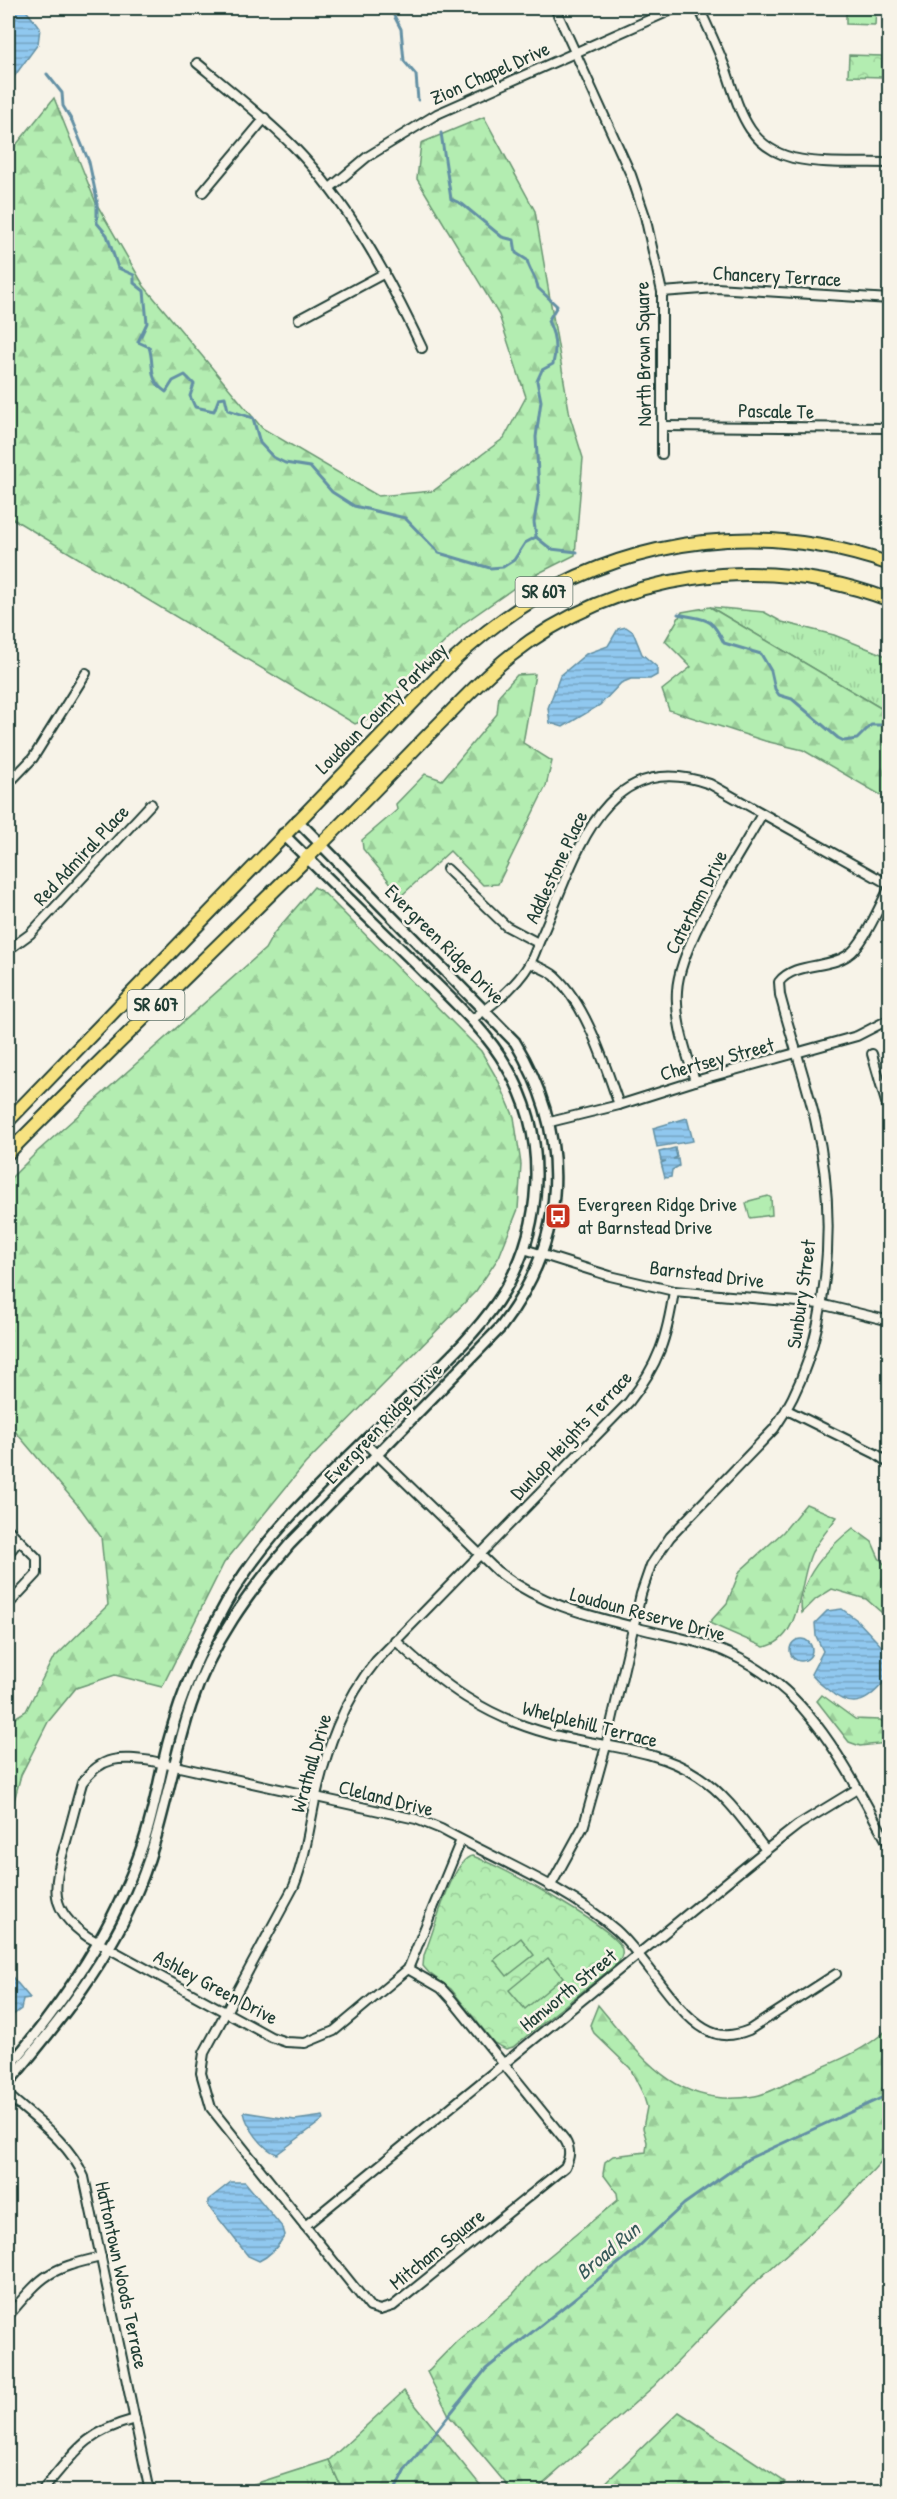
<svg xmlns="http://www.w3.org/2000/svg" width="897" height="2499" viewBox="0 0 897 2499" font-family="'Patrick Hand',sans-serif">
<defs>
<pattern id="grass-tufts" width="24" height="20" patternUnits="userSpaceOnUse" patternTransform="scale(1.5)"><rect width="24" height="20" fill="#b3edb1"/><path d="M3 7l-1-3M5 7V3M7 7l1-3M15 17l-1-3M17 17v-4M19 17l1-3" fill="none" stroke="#9acc99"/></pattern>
<pattern id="forest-firs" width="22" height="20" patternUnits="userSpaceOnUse" patternTransform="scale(1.5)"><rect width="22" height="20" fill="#b3edb1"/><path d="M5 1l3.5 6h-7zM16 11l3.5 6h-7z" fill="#9acc99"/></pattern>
<pattern id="park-crowns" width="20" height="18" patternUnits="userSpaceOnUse" patternTransform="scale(1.5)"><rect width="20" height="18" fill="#b3edb1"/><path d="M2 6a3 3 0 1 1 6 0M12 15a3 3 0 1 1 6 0" fill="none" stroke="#9acc99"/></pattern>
<pattern id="water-rules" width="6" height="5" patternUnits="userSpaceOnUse" patternTransform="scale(1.5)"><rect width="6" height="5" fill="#90c8ef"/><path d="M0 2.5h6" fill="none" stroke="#75a4c2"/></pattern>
</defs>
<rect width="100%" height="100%" fill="#f7f3e8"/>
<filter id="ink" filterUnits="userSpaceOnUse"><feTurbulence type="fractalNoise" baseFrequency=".0167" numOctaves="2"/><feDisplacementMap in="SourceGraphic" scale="12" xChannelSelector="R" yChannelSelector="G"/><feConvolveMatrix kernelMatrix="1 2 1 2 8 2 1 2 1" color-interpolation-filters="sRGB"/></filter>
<g filter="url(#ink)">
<g fill="url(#grass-tufts)" stroke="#699572" stroke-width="1.5">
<polygon points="710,607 764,612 782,622 834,635 889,657 889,713"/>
<polygon points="329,2460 343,2491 242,2492 242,2488"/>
</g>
<g fill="url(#forest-firs)" stroke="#699572" stroke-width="1.5">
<polygon points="54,98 96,203 144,286 262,428 378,496 433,491 504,438 526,397 499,315 417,179 421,143 484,117 535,211 570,416 583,458 575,555 527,579 464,623 367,719 355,724 8,516 8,155"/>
<polygon points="710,607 889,713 889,800 803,750 765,741 669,710 662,690 691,667 665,641 682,612"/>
<polygon points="535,674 523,743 552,761 546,786 498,884 483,885 450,851 401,896 363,849 362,840 397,810 396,804 425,774 442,780 497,714 499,695 517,675"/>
<polygon points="314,887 324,893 481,1051 499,1082 514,1117 521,1164 518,1209 499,1257 476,1291 305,1464 224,1563 162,1687 115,1675 76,1688 48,1722 21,1775 8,1823 8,1722 26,1711 52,1660 108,1605 101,1537 81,1509 8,1423 8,1181 38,1151 265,949 274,933"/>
<path d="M806 1504 837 1517C829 1528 819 1540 812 1552 798 1581 803 1640 764 1647L709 1623 727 1603 740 1571 783 1532Z"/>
<path d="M853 1528 872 1542 879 1558 889 1569V1619L866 1599 832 1589 816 1599 802 1613C795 1581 831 1545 853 1528Z"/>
<polygon points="822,1695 855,1719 880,1720 889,1724 889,1747 887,1743 860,1746 849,1742 817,1701"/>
<path d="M598 2005C642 2058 677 2110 755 2096 772 2093 790 2081 806 2074 837 2061 864 2051 889 2028V2153L837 2209 750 2287 654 2386 535 2491H512L450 2417 427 2372 457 2341 513 2294 536 2267 618 2200 617 2193 603 2174 605 2162 613 2156 646 2152 647 2142 643 2128 647 2107 643 2094 630 2068 594 2033 590 2025Z"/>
<polygon points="404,2391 485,2491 343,2491 329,2460"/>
<polygon points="679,2412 785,2482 781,2491 597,2491"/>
</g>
<g fill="url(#park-crowns)" stroke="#699572" stroke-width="1.5">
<polygon points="849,55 882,56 882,77 848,76"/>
<polygon points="768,1196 771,1198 772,1215 750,1218 746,1204 749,1201"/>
<path d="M472 1856C496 1863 607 1924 620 1945 624 1951 622 1956 619 1962L513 2047 506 2049 494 2043 451 1989 429 1973 423 1966 424 1955C433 1935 452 1859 472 1856Z"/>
</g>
<g fill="#b3edb1" stroke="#699572" stroke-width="1.5">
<polygon points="846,8 876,8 875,25 846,24"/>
<polygon points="521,1938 534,1955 507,1976 494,1960"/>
<polygon points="548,1958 563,1977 525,2009 509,1990"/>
</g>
<g fill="url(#water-rules)" stroke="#6390a4" stroke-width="1.5">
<polygon points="8,8 24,8 40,28 38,44 8,85"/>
<polygon points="626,627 633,632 642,654 657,667 657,675 650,679 631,679 621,683 600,705 563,727 550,723 548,708 560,676 586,654 608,646 618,629"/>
<polygon points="687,1118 693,1141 657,1147 653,1128"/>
<polygon points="675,1148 677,1157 673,1159 678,1159 679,1166 672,1170 671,1177 665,1178 661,1163 666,1161 661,1161 659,1152"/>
<path d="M842 1609 857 1620 889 1654V1676C870 1700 855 1713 828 1690 822 1685 816 1681 811 1674L823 1651 816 1636 815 1623 827 1611Z"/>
<circle cx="801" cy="1650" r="11"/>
<polygon points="8,1972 30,1998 23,1999 21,2009 13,2015 8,2014"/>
<path d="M244 2112 295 2120 323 2116 324 2119 277 2154C263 2150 246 2125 244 2112Z"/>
<path d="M231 2182H245L283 2228 285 2235C279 2245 270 2256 259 2261L248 2256 208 2205V2200Z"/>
</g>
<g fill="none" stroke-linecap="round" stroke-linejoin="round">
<g stroke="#6390a4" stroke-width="3">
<polyline points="390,8 401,29 404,61 416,75 418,100"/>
<path d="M47 74 62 93 63 106 72 121 89 162 97 200V223L107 235 118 268 134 275V283L144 291 147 323 138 342 149 347C155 365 147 380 166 392L173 381 185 375 194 384 190 396 195 407 214 411 219 398 225 397 228 410 253 418 260 443 273 457 285 463 310 467 332 492 354 506 405 518 439 553 490 568 503 567 514 560 525 543 536 537 551 549 577 552"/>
<path d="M441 133 451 199 462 204 502 237 514 240 516 253 527 260C529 270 537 278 538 288L557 306 548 321C555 334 557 348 553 364L542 370 537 381 541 401 536 437 539 491 534 522 536 536"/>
<path d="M678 614C707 621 710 615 724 643L761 654 771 671 775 689 779 695 792 699 838 738 844 741 857 739 871 725H890"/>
<polyline points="394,2492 405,2470 486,2369 635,2250 684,2204 748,2159 890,2094"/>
</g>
<g stroke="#1f3d34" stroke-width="12">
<g id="minor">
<polyline points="555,8 631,175 645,216 662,292 662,454"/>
<path d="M699 8C708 27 717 47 725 67 739 106 745 146 793 158 824 165 858 162 890 163"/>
<path d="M197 63C230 90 264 117 294 147 350 205 388 276 422 348"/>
<polyline points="330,188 367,157 437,114 676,8"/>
<polyline points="203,192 265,118"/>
<polyline points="662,292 716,288 890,299"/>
<polyline points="299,319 385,273"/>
<polyline points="662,426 890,428"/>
<polyline points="8,784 33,758 86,673"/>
<polyline points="447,869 506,926 538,943"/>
<polyline points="8,950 30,934 151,804"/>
<path d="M530 963C538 967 548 970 555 976 587 1006 605 1065 619 1105"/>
<path d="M471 1020C493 1005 517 986 530 963 535 954 538 943 543 933 576 858 602 746 710 784L890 885"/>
<polyline points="872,1054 890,1116"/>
<path d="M695 1081C686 1051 675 1022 677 991 679 945 738 857 762 814"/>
<polyline points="550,1122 619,1105 695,1081 857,1036 890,1019"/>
<polyline points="524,1249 610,1276 674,1291 820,1304 890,1321"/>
<polyline points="787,1410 876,1454 890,1464"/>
<path d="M364 1442 497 1571C540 1604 586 1615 638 1628 669 1636 702 1641 730 1654 813 1691 848 1773 890 1847"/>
<polyline points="8,1529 37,1558 37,1574 8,1605"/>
<polyline points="8,1554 19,1540"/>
<path d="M395 1640C442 1685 486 1717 550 1734 597 1746 657 1748 698 1776 726 1794 746 1824 766 1850"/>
<path d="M461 1840 408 1969 334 2031 305 2043 286 2042 271 2037 88 1937C48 1910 53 1887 65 1845 71 1824 76 1804 82 1783 102 1755 120 1757 152 1761L416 1819 441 1829C497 1860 568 1888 616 1930 645 1956 675 2012 705 2029 720 2038 734 2036 749 2030L836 1974"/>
<path d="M550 1887 584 1825 606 1746 641 1594 651 1565 670 1537 774 1429C832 1346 838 1215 815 1119 805 1077 791 1037 780 995L779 982C794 962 828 969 848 955 864 945 880 904 890 887"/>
<path d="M408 1969 441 1988 452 2000 565 2140C571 2150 570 2157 565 2167L393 2306 380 2310 370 2307 211 2108 201 2073 204 2053 294 1886C305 1858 309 1829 315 1800 326 1750 343 1701 376 1661L629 1402C659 1364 667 1337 674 1291"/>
<path d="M8 2095C36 2120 69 2142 84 2177L150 2492"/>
<polyline points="305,2226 766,1850 798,1825 857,1789"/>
<path d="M8 2316C44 2274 46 2270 101 2257"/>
<path d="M41 2492C75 2453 83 2433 135 2419"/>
</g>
</g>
<g stroke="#1f3d34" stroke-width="14">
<g id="tertiary">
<path d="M8 2068C66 1999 114 1930 143 1844 152 1818 157 1791 163 1764 175 1708 198 1653 226 1603 268 1529 334 1472 394 1412 428 1377 469 1343 497 1302 544 1234 550 1138 507 1067 486 1030 453 1001 423 971 376 925 329 880 283 834"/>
<path d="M8 2083C60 2021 110 1960 140 1884 163 1826 172 1764 191 1705 211 1643 249 1592 290 1544L501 1327C568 1239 572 1137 515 1042L297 820"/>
</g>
</g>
<g stroke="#1f3d34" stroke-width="16">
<g id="primary">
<path d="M8 1121 455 659C574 548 734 510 890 564"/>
<path d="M8 1153C106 1054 206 958 305 860 349 817 391 773 434 729 459 704 483 677 510 656 617 571 763 552 890 600"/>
</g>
</g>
<use href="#minor" stroke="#f7f3e8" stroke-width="8"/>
<use href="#tertiary" stroke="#f7f3e8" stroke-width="9"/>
<use href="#primary" stroke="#f7e281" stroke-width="12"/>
</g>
</g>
<defs>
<g id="bus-square" transform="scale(1.35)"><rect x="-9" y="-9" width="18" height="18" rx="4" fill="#c8321e" stroke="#f7f3e8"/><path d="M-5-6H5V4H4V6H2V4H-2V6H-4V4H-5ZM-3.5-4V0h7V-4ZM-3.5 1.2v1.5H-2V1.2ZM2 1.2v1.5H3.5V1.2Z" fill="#fff"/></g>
</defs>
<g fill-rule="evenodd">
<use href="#bus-square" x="558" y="1216"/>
</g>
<g text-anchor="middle" stroke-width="5" stroke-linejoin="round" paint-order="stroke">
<g fill="#f7f3e8" stroke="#60746a" stroke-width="1.5">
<rect x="515.5" y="577" width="57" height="30" rx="4.5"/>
<rect x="127.5" y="990" width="57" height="30" rx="4.5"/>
</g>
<g font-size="18" font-weight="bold" fill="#1f3d34">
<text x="544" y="598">SR 607</text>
<text x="156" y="1011">SR 607</text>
</g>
<g font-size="20" fill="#1f3d34" stroke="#f7f3e8">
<text transform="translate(490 73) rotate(-24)" y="7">Zion Chapel Drive</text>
<text transform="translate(777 276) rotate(3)" y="7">Chancery Terrace</text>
<text transform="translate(643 354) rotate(-91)" y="7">North Brown Square</text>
<text transform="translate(776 411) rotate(1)" y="7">Pascale Te</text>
<text transform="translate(381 708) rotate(-45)" y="7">Loudoun County Parkway</text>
<text transform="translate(81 855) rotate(-47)" y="7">Red Admiral Place</text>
<text transform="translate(556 867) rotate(-65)" y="7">Addlestone Place</text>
<text transform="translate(696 902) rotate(-63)" y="7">Caterham Drive</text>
<text transform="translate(445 944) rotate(45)" y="7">Evergreen Ridge Drive</text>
<text transform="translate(717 1059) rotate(-15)" y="7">Chertsey Street</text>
<text transform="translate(707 1274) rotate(7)" y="7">Barnstead Drive</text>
<text transform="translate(801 1294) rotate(-82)" y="7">Sunbury Street</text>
<text transform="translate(383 1423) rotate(-46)" y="7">Evergreen Ridge Drive</text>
<text transform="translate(571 1435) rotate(-47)" y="7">Dunlop Heights Terrace</text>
<text transform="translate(648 1614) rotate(15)" y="7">Loudoun Reserve Drive</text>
<text transform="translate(590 1724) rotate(14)" y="7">Whelplehill Terrace</text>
<text transform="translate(311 1763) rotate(-74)" y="7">Wrathall Drive</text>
<text transform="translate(386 1798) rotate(14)" y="7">Cleland Drive</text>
<text transform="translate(216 1987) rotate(28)" y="7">Ashley Green Drive</text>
<text transform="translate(568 1990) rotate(-39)" y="7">Hanworth Street</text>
<text transform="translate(437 2249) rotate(-39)" y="7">Mitcham Square</text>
<text transform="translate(122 2275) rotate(78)" y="7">Hattontown Woods Terrace</text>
</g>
<g font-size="20" fill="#1f3d34" stroke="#f7f3e8" text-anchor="start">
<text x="578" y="1211">Evergreen Ridge Drive<tspan x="578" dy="23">at Barnstead Drive</tspan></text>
</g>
<g font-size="21" font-style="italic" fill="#365959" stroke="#f7f3e8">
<text transform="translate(608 2251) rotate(-40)" y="7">Broad Run</text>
</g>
</g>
<rect width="897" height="2499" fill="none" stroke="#f7f3e8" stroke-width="30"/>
<rect x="15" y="15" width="867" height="2469" fill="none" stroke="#1f3d34" stroke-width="2" filter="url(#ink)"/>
</svg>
